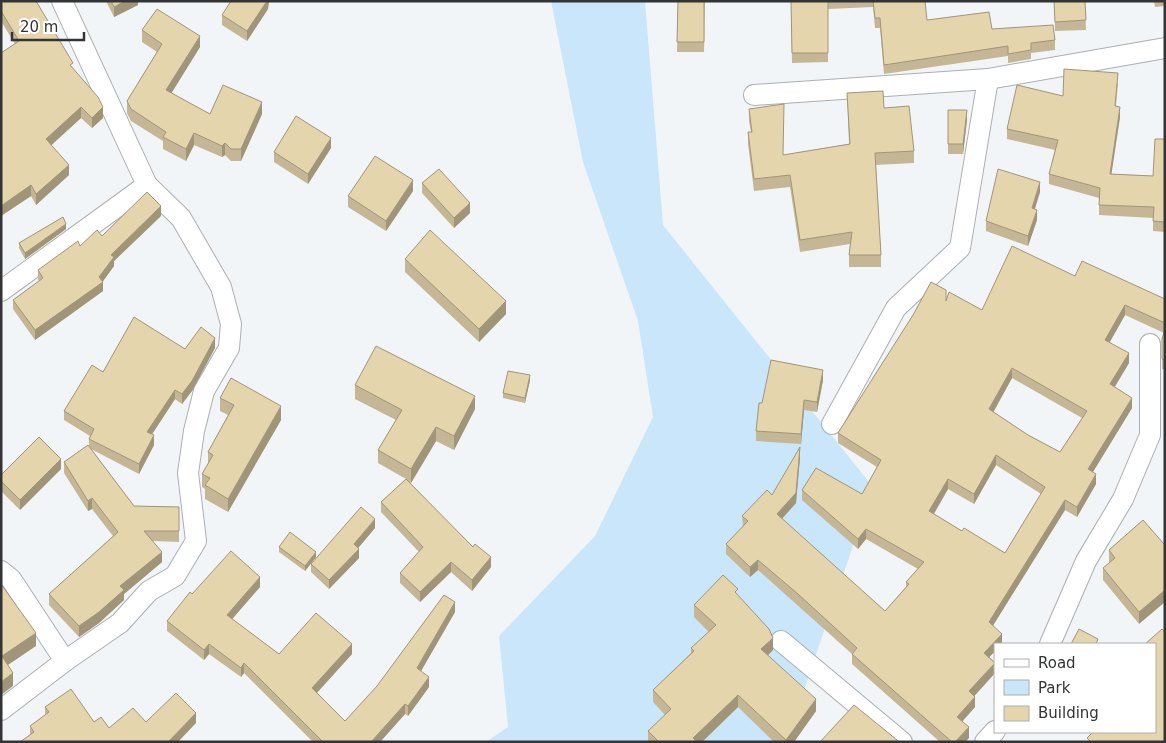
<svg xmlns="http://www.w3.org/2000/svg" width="1166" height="743" viewBox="0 0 1166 743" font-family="'DejaVu Sans',sans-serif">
<rect width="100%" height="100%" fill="#f2f5f8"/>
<polygon fill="#c9e6fb" points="551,1 645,1 663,225 873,487 790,731 778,742 486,742 508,727 499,636 595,536 653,417 638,321 583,162"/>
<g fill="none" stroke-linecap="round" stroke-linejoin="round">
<g stroke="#abafb1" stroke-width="22">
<g id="street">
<polyline points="754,95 988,79 1165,48"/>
<polyline points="1,291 147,185"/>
<polyline points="832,424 896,308 960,248 988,79"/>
<polyline points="1,571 11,579 65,661"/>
<polyline points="781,641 902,742"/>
<polyline points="1050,644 1086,561 1123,499 1150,435 1150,344"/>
<polyline points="1,710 65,661 120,623 149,591 175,576 196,541 188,473 194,431 204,391 229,348 231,324 221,287 181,218 147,185 62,1"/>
<polyline points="985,742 995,731"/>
</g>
</g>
<use href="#street" stroke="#fff" stroke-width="20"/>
</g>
<g fill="#c5b795" fill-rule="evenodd">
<polygon points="1,1 73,68 103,118 92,128 81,118 51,145 69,175 36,205 31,196 1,216 1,53 15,44 1,21"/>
<polygon points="106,1 138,1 138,5 114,17"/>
<polygon points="269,1 268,9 247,41 222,25 222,15"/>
<polygon points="678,1 705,1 704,52 677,52"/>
<polygon points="791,1 925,1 927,20 992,29 1055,40 1055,50 1031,53 1031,59 1008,63 1008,56 884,74 880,28 875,28 873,7 828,9 828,62 792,63"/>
<polygon points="1054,1 1085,1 1086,30 1055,31"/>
<polygon points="1154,1 1165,1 1165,6 1155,7"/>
<polygon points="142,30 200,47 171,93 210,114 262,114 241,161 231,161 225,155 222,157 194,145 186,161 163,149 163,141 131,121 127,113 127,101 157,52 142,42"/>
<polygon points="1118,83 1116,106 1120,117 1111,174 1153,176 1165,139 1165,232 1153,231 1153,218 1099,215 1099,198 1049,184 1049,174 1055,150 1007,139 1007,129 1063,96"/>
<polygon points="847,93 884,108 914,151 914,163 876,165 881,255 881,267 849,267 849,255 850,244 800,252 790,187 754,191 748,144 748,132 751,132 749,121 749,109 783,155 849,144"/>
<polygon points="948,110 967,120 963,154 948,154"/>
<polygon points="331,148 308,184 274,162 274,152"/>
<polygon points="422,183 470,213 454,228 422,193"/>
<polygon points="413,191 386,231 348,207 348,196"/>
<polygon points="1040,192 1034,209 1037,220 1028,246 986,231 986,221"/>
<polygon points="161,216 114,261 114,266 103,281 103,291 35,340 13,309 13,300 39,281 38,279 38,270 80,246 102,236"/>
<polygon points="66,229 25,259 19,248 19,243"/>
<polygon points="405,259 506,314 479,342 405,272"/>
<path d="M1075 276 1165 299V370L1162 369V339L1164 333 1125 315 1110 342 1129 363 1115 387 1132 408 1093 472 1096 484 1077 517 1065 510 993 625 1002 644 989 657 995 662V673L974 696 975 707 962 722 969 738 965 742H940L852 664V654L758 570 750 577 726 554V544L743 527 742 516 772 495 800 457 796 503 782 519 885 611 906 587V582L918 569 866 539 858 549 802 500V490L862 494 877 467 838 443V433L946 301 982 310ZM1012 378 1082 418 1060 452 1028 435 993 412ZM996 465 1041 494 1005 553 962 531 934 514 948 489 974 504Z"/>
<polygon points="215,348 192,391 182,404 175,399 152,434 154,445 139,474 91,449 134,506 179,507 179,542 153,541 162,562 124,594 124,600 99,623 79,637 49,605 49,594 113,536 92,509 88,511 64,473 64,462 89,447 89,439 90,436 64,420 64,411 103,372 185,349"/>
<polygon points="530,380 525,403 503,398 503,393"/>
<polygon points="823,380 817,412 804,410 801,444 756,441 756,431 762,403"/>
<polygon points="355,385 475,409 454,450 436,441 411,483 408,481 491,567 472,591 451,572 420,602 400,583 400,573 419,552 381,512 381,502 406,479 378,463 378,450 396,420 355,399"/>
<polygon points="220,398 281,420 228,512 205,499 205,489 202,487 202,474 208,464 208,452 228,415 220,411"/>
<polygon points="61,469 20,510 1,491 1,475"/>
<polygon points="1143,520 1139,624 1103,580 1103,568 1109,563 1109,550"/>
<polygon points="375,528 358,548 359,558 329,589 311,572 311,564"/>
<polygon points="279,547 316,557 305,571 279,552"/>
<polygon points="260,587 232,619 279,654 352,654 317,693 345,721 455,612 421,671 429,687 408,716 405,714 380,742 313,742 244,673 241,677 209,654 204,660 167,631 167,621 192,594"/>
<polygon points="738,596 773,650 768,655 816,711 794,742 774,742 738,707 702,742 648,742 648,731 665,715 653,702 653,690 691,653 691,648 709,632 694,617 694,605"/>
<polygon points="45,707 94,722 109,728 146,722 196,723 30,736 30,726 45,715"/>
</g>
<g fill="#a09579">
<polygon points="125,1 138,1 138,5 114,17 114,7"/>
<polygon points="265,1 269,1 268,9 247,41 247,31"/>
<polygon points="200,36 200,47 166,102 166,90"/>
<polygon points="262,102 262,114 241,161 241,149"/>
<polygon points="81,107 81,118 46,150 46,139"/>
<polygon points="103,107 103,118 92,128 92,118"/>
<polygon points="1120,107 1120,117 1110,184 1110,174"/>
<polygon points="967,110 967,120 963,154 963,144"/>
<polygon points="194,133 194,145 186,161 186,149"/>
<polygon points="331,138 331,148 308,184 308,174"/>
<polygon points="225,143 225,155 222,157 222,146"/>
<polygon points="69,165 69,175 36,205 36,194"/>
<polygon points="413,180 413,191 386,231 386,221"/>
<polygon points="1040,182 1040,192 1032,219 1032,208"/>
<polygon points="31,185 31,196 1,216 1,206"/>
<polygon points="470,203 470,213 454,228 454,218"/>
<polygon points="161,206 161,216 114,261 114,266 101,284 103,282 103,291 35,340 35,330 111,255"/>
<polygon points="1037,210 1037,220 1028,246 1028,236"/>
<polygon points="66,224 66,229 25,259 25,253"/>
<polygon points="506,301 506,314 479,342 479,329"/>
<polygon points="1125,305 1125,315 1105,350 1105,340"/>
<polygon points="215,338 215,348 192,391 182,404 182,394"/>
<polygon points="1129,353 1129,363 1110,394 1110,384"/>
<polygon points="1012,368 1012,378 989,420 989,409"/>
<polygon points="823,370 823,380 817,412 817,402"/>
<polygon points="530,375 530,380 525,403 525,398"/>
<polygon points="175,390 175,399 147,442 147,432"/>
<polygon points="475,396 475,409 454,450 454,436"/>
<polygon points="1132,398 1132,408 1088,480 1088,469"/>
<polygon points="804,400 804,410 801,444 801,434"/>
<polygon points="281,406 281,420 228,512 228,499"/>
<polygon points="436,427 436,441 411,483 411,469"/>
<polygon points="154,435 154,445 139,474 139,464"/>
<polygon points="800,447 800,457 796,503 777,524 777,514"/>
<polygon points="996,455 996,465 974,504 974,494"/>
<polygon points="61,459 61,469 20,510 20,500"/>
<polygon points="1096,474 1096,484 1077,517 1077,507"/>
<polygon points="948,479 948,489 929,522 929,511"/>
<polygon points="92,498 92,509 88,511 88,501"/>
<polygon points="1065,500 1065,510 989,632 989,622"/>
<polygon points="375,519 375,528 354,553 354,544"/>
<polygon points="866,529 866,539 858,549 858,539"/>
<polygon points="359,549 359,558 329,589 329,580"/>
<polygon points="162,552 162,562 124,594 124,600 99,623 79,637 79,626 120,586"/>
<polygon points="316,552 316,557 305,571 305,566"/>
<polygon points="491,557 491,567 472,591 472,580"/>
<polygon points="758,560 758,570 750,577 750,567"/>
<polygon points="451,562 451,572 420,602 420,592"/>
<polygon points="260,577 260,587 227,625 227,615"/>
<polygon points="1165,590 1165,602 1139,624 1139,612"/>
<polygon points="455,602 455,612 417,678 417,668"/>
<polygon points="36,633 36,646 2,669 2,656"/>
<polygon points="1002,634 1002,644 995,644 995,651 984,663 984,653"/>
<polygon points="773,638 773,650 761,662 761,649"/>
<polygon points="209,644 209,654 204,660 204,650"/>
<polygon points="352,644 352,654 312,698 312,688"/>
<polygon points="244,663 244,673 241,677 241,668"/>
<polygon points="995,663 995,673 969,702 969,691"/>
<polygon points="13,673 13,686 1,695 1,682"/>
<polygon points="429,677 429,687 408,716 408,706"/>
<polygon points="738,695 738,707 702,742 693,742 693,738"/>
<polygon points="975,697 975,707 957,727 957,717"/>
<polygon points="816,699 816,711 794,742 786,742 786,740"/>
<polygon points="405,704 405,714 380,742 371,742"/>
<polygon points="196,713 196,723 178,742 168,742"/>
<polygon points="969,727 969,738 965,742 955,742"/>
</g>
<g fill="#e5d5ad" stroke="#a09579" fill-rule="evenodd">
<polygon points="1,1 36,1 73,63 70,65 98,97 103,107 92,118 81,107 46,139 69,165 36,194 31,185 1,206 1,53 19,41 1,11"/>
<polygon points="111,1 125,1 114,7"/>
<polygon points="231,1 267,1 247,31 222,15"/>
<polygon points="678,1 704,1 704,42 677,42"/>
<polygon points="791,1 828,1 828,53 792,53"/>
<polygon points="873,1 925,1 927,20 989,12 992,29 1053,25 1055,40 1031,43 1031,50 1008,54 1008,46 884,65 880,18 875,18"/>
<polygon points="1054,1 1085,1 1086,20 1055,22"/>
<polygon points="157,9 200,36 166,90 210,114 223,85 262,102 241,149 231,149 225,143 222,146 194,133 186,149 163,137 166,132 131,109 127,101 162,44 142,30"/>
<polygon points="1064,69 1118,73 1115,106 1120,107 1110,174 1153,176 1155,139 1165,139 1165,222 1153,221 1154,207 1099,205 1100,188 1049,174 1058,140 1007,129 1017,85 1063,96"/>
<polygon points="883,91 884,108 909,106 914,151 875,153 881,255 849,255 852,232 800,240 790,175 754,179 748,132 752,132 749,109 784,104 783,155 850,144 847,93"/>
<polygon points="948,110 967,110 963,144 948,144"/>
<polygon points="296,116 331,138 308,174 274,152"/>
<polygon points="375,156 413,180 386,221 348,196"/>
<polygon points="439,169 470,203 454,218 422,183"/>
<polygon points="998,169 1040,182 1032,208 1037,210 1028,236 986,221"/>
<polygon points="147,192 161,206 111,255 114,257 99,277 103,282 35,330 13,300 43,278 38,270 78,241 80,246 97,230 102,236"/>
<polygon points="63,217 66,224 25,253 19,243"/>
<polygon points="430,230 506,301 479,329 405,259"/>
<path d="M1012 246 1075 276 1082 261 1165 299V323L1125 305 1105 340 1129 353 1110 384 1132 398 1088 469 1096 474 1077 507 1065 500 989 622 1002 634 984 653 995 663 969 691 975 697 957 717 969 727 955 742H952L852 654 857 648 798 594 758 560 750 567 726 544 748 521 742 516 767 490 772 495 800 447 796 493 777 514 885 611 909 584 906 582 924 562 866 529 858 539 802 490 816 468 862 494 881 460 838 433 913 315 931 282 946 290V301L949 292 982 310ZM1012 368 1087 411 1060 452 1028 435 989 409ZM996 455 1045 487 1005 553 964 528 962 531 929 511 948 479 974 494Z"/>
<polygon points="134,317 185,349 201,327 215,338 192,381 182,394 175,390 147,432 154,435 139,464 89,439 94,429 64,411 92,365 103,372"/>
<polygon points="1165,329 1165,360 1162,359 1162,339"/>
<polygon points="376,346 475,396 454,436 436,427 411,469 378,450 402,410 355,385"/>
<polygon points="771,360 823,370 817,402 804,400 801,434 756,431 759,403 762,403"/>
<polygon points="508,371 530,375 525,398 503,393"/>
<polygon points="231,378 281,406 228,499 205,485 210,478 202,474 213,455 208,452 234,405 220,398"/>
<polygon points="39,437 61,459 20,500 1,481 1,475"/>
<polygon points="88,445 134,506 179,507 179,531 144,531 162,552 120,586 124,590 99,612 79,626 49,594 118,532 92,498 88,501 64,462"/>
<polygon points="406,479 473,547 475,544 491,557 472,580 451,562 420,592 400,573 423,547 381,502"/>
<polygon points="361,507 375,519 354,544 359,549 329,580 311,564"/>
<polygon points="1143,520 1164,544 1165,542 1165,590 1139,612 1103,568 1115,558 1109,550"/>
<polygon points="290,532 316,552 305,566 279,547"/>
<polygon points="231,551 260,577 227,615 279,654 316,613 352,644 312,688 345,721 377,686 444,595 455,602 417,668 429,677 408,706 405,704 371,742 323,742 244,663 241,668 209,644 204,650 167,621 190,592 192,594"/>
<polygon points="723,575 738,589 735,592 769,629 773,638 761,649 816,699 786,740 738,695 693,738 697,742 659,742 648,731 671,709 653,690 694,651 691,648 716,625 694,605"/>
<polygon points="1,584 36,633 2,656 13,673 1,682"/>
<polygon points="1079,629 1098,639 1096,644 1071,644"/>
<polygon points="1162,629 1165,632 1165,742 1091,742 1087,738 1093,732 1155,732 1155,644 1145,644"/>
<polygon points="71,689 94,722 101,717 109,728 133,708 146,722 176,693 196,713 168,742 20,742 34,732 30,726 49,712 45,707"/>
<polygon points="854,705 897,740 898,742 820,742"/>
</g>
<rect width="1166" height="743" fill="none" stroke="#333435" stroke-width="5"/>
<rect x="994" y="643" width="162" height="90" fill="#ffffff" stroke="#adaeae"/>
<rect x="1004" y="659" width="25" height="8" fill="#ffffff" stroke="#adaeae"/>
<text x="1038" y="668" font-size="15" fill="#333435">Road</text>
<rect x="1004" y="680" width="25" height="15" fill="#c9e6fb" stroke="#adaeae"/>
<text x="1038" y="693" font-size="15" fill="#333435">Park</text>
<rect x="1004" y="706" width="25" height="15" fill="#e5d5ad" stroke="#adaeae"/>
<text x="1038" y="718" font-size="15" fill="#333435">Building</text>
<path d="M12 32v8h72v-8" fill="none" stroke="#333435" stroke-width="2.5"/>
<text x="20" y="32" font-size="15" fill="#333435" stroke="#ffffff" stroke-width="4" paint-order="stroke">20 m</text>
</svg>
